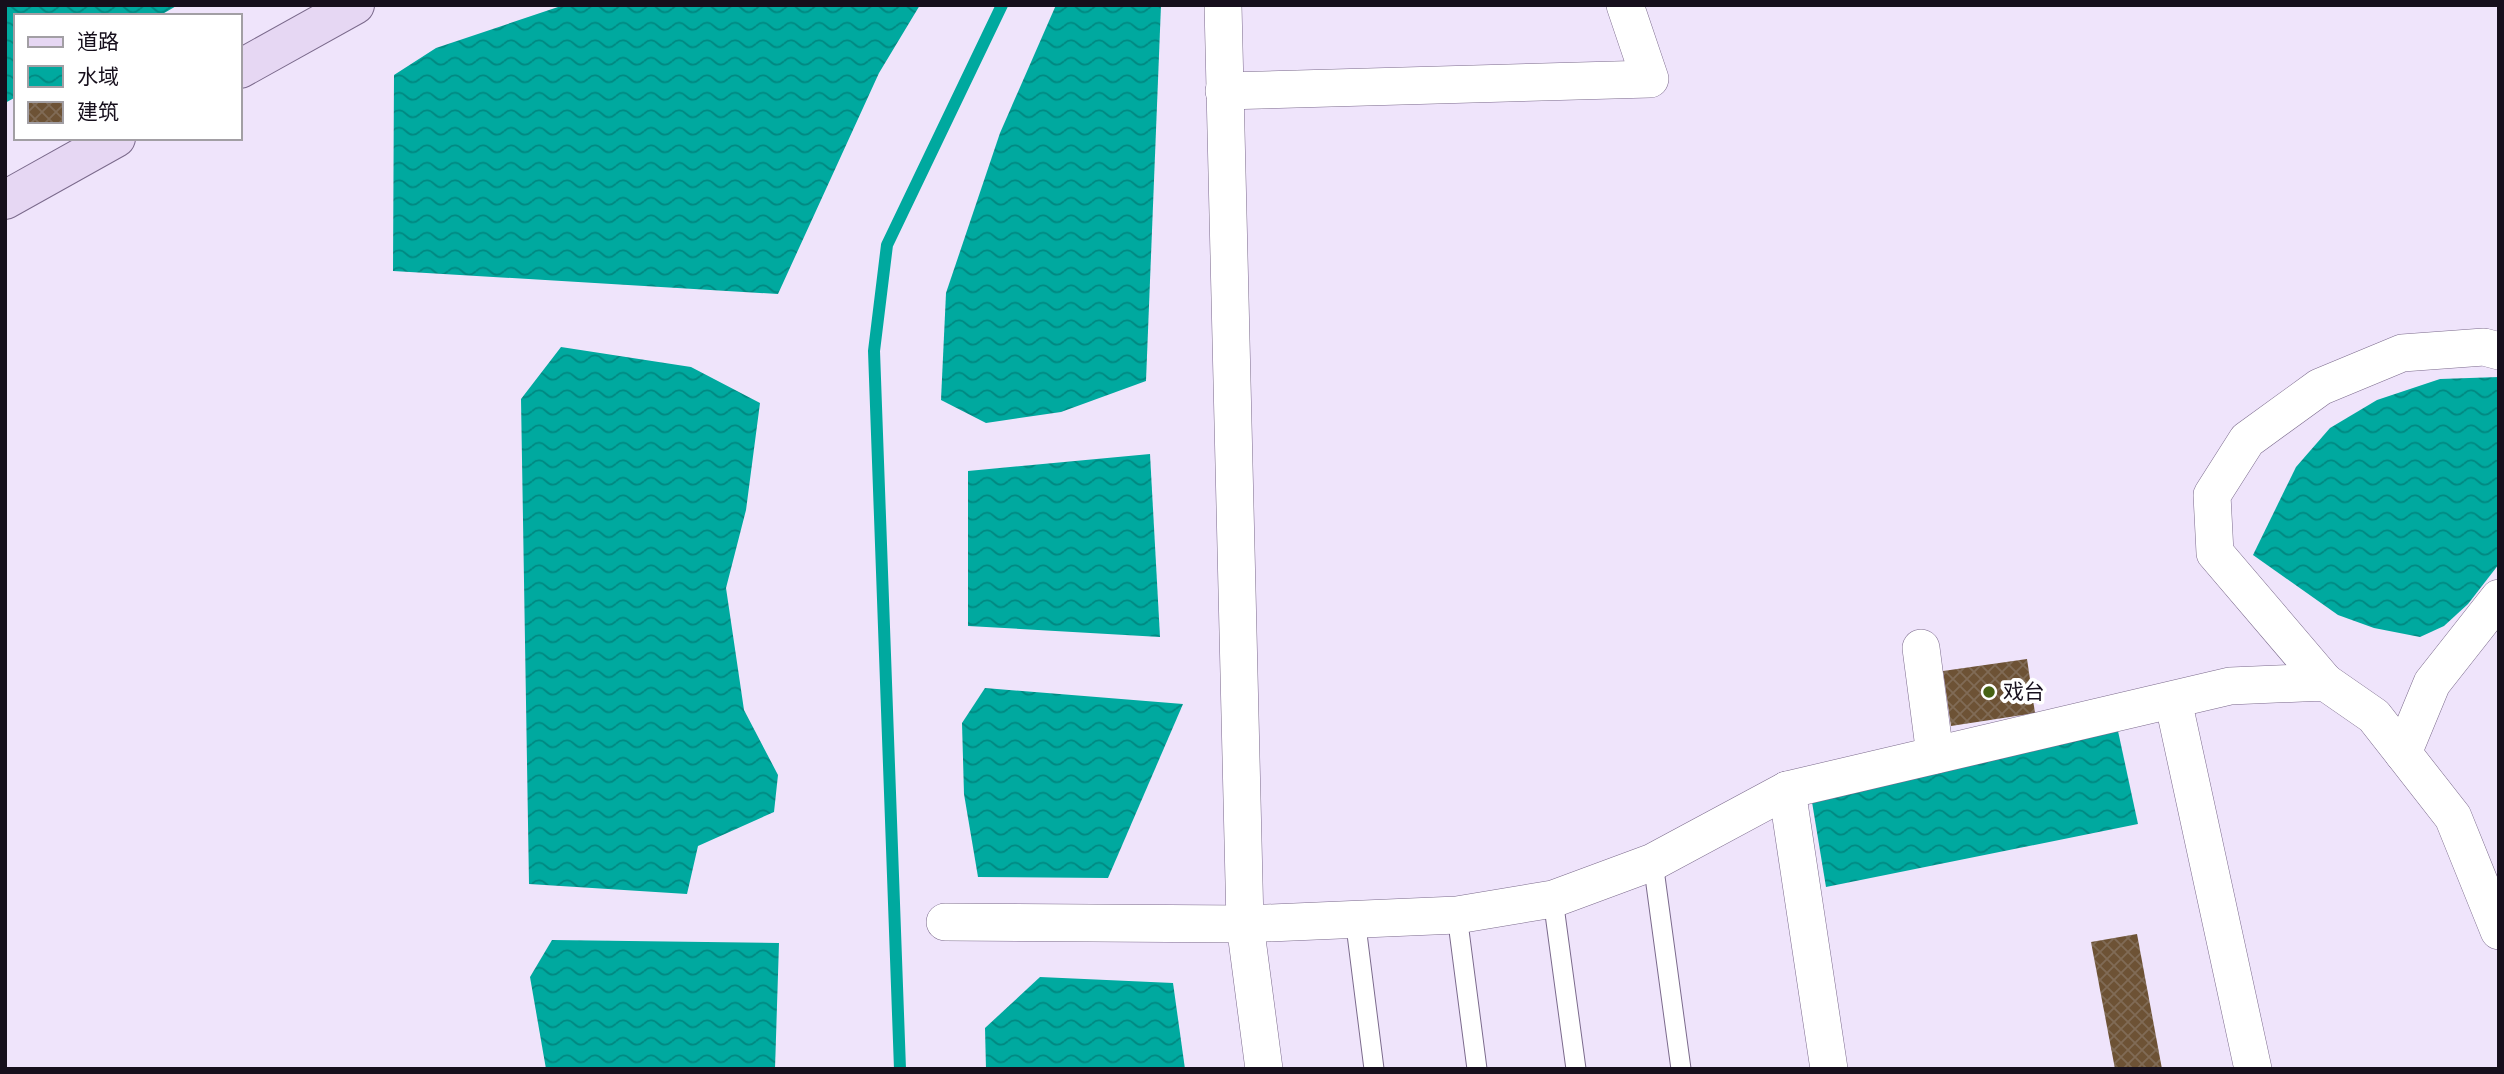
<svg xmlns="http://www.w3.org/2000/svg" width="2504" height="1074" viewBox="0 0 2504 1074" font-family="'Fira Sans','Noto Sans SC',sans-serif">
<defs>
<pattern id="water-waves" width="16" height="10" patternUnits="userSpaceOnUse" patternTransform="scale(1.75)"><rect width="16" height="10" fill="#00a99f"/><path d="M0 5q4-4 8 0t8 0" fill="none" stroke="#018881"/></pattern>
<pattern id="building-cross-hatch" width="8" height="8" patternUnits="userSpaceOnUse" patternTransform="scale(1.75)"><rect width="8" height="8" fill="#6d5235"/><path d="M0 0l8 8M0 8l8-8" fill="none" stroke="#806b56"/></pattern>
</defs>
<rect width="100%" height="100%" fill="#efe4fb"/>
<g fill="url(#water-waves)">
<polygon points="5,5 178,5 159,16 16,16 16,97 5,103"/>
<polygon points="564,5 920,5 879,73 778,294 393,271 394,75 436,48"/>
<polygon points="1056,5 1161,5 1146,381 1061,412 986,423 941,400 946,293 1000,133"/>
<polygon points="561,347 691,367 760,403 746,510 726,588 744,710 778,775 774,812 698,846 687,894 529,884 521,399"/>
<polygon points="2499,377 2499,564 2468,604 2444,626 2420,637 2374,628 2338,615 2253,555 2296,467 2330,428 2377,400 2440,379"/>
<polygon points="1150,454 1160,637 968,626 968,471"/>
<polygon points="985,688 1183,704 1108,878 978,877 964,794 962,723"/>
<polygon points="2118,731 2138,824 1826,887 1812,802"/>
<polygon points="552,940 779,943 775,1069 546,1069 530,977"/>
<polygon points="1040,977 1173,983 1185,1069 986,1069 985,1028"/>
</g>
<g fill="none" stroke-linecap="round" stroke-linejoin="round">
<polyline stroke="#00a99f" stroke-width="12" points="900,1069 874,351 887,245 1002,5"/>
</g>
<g fill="url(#building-cross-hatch)">
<polygon points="2027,659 2035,713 1951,726 1943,671"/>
<polygon points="2137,934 2162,1069 2115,1069 2091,942"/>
</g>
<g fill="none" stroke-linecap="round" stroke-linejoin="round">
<g stroke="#7b6a8c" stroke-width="21">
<g id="lane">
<polyline points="1653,862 1681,1069"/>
<polyline points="1553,899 1576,1069"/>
<polyline points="1457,915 1477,1069"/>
<polyline points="1355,918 1374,1069"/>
</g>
</g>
<g stroke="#7b6a8c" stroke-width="38">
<g id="street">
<polyline points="1223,5 1245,924 1264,1069"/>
<polyline points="1224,91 1650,79 1625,5"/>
<polyline points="1921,648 1935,755"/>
<polyline points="2325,682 2215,553 2212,495 2247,440 2320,387 2402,353 2484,347 2499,351"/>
<polyline points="2173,700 2253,1069"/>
<polyline points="2403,753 2432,683 2499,598"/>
<polyline points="1787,790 1829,1069"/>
<polyline points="945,922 1245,924 1457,915 1553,899 1653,862 1787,790 2230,686 2325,682 2374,716 2453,817 2499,931"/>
</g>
</g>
<g stroke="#7b6a8c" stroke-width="40">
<g id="secondary">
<polyline points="240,69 355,5"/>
<polyline points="5,200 116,138"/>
</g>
</g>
<use href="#lane" stroke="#fff" stroke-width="19"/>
<use href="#street" stroke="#fff" stroke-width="37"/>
<use href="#secondary" stroke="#e6d7f3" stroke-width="38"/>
</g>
<circle fill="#466214" stroke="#fff" stroke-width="2.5" cx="1989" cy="692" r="7"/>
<g text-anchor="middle" stroke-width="7" stroke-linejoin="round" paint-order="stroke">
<g font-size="21" fill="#160f1c" stroke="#fff" text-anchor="start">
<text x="2003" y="699">戏台</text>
</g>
</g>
<rect width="2504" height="1074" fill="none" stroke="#160f1c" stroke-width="14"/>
<rect x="14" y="14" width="228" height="126" fill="#ffffff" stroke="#a29fa4" stroke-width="2"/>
<rect x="28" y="37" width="35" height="10" fill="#e6d7f3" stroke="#a29fa4" stroke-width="2"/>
<text x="77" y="49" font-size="21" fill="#160f1c">道路</text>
<rect x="28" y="66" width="35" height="21" fill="url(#water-waves)" stroke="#a29fa4" stroke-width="2"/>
<text x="77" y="84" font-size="21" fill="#160f1c">水域</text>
<rect x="28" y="102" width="35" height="21" fill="url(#building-cross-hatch)" stroke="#a29fa4" stroke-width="2"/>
<text x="77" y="119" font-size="21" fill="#160f1c">建筑</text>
</svg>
